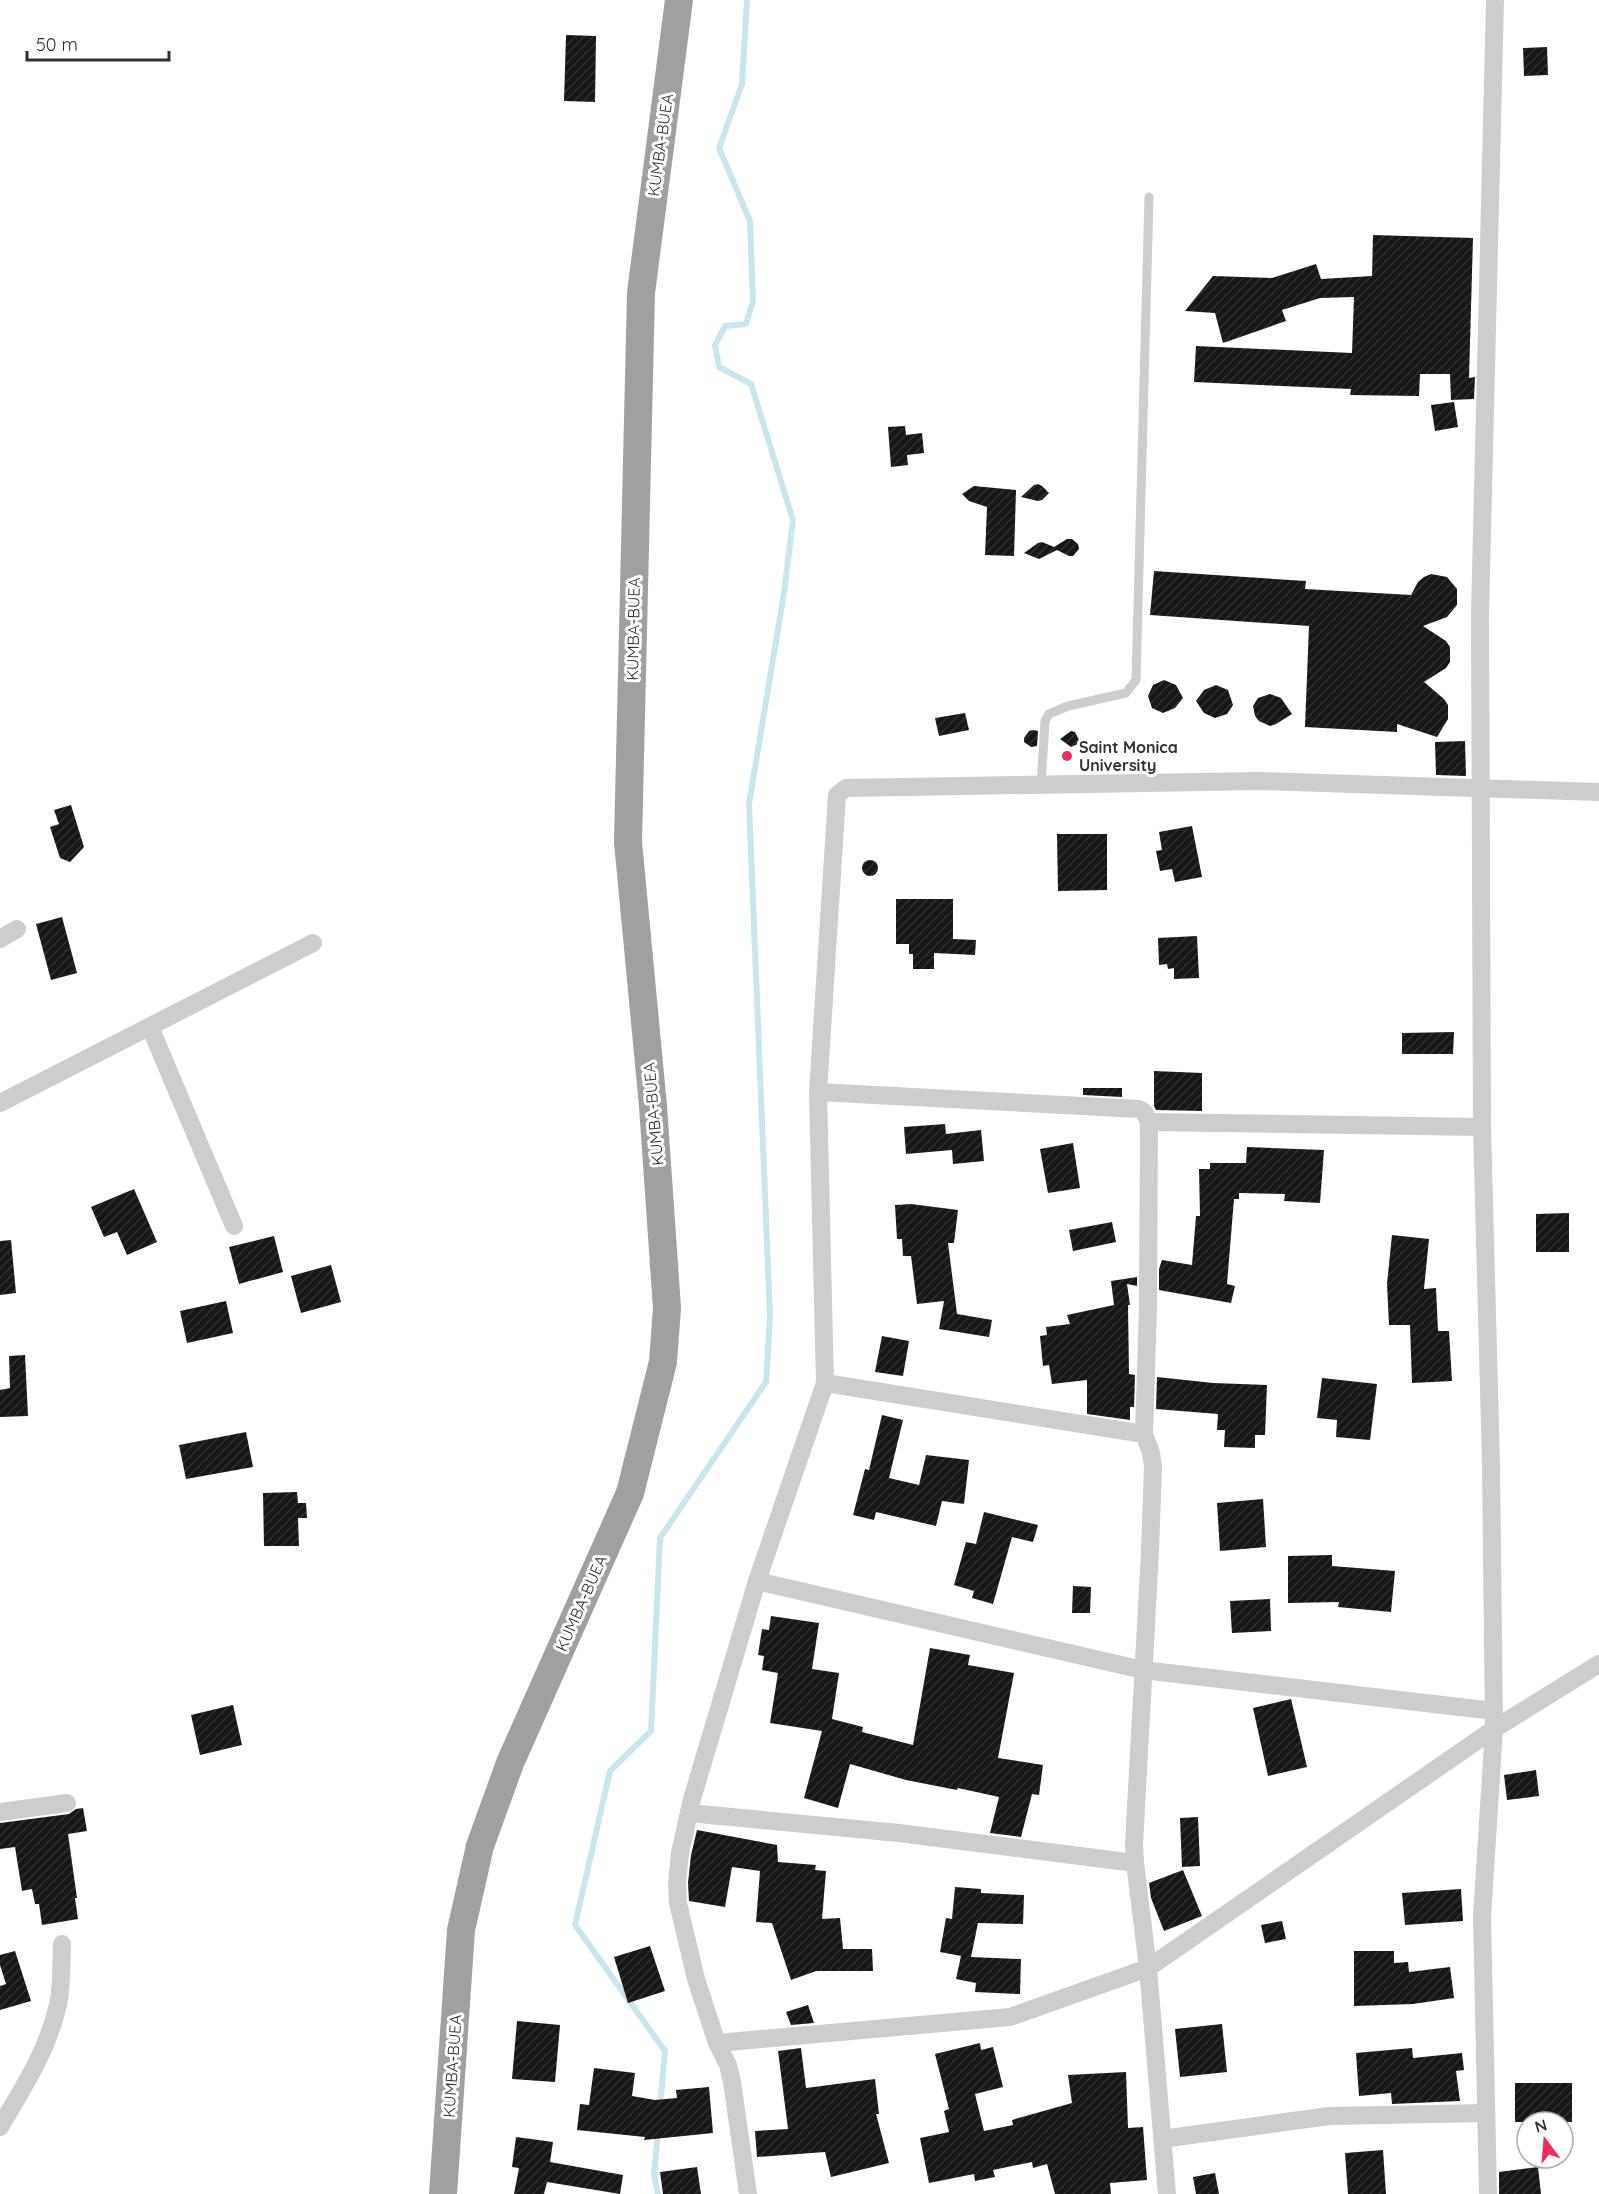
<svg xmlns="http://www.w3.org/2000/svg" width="1599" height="2194" viewBox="0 0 1599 2194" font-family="Quicksand,sans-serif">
<defs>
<pattern id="building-hatch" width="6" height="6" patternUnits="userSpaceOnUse" patternTransform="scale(1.5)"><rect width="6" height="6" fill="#171717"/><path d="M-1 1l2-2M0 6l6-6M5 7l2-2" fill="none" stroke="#303030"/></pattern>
</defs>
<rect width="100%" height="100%" fill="#fff"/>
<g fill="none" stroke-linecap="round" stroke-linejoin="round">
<g stroke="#c9e6ee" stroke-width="6">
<polyline points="660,2107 665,2051 575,1925 610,1771 651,1731 660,1538 766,1382 770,1316 749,804 784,593 793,520 751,384 719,367 715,345 725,326 746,324 753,301 750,221 719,148 742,84 747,0"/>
<polyline points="658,2194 654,2174 658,2132"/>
</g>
</g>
<g fill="url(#building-hatch)">
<polygon points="566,35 596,36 595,102 564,101"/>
<polygon points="1547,47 1548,75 1524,76 1523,48"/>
<polygon points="1373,235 1473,238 1469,378 1475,377 1474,399 1451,400 1450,374 1420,374 1419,396 1350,395 1351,389 1194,382 1196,346 1352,353 1354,297 1320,298 1282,310 1286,321 1223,343 1215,313 1185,311 1213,276 1272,278 1316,264 1321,279 1372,276"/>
<polygon points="1454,402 1458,427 1435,431 1431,405"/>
<polygon points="905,426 906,435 922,433 924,453 907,455 908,465 891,467 888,427"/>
<polygon points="1038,484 1042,486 1049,493 1042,500 1038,501 1021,497 1034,485"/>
<polygon points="974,486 1016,490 1014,556 985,555 987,507 969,501 962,494"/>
<polygon points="1067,539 1072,539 1078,544 1079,549 1073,556 1069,556 1057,550 1039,559 1024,553 1038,543 1042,542 1054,547"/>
<polygon points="1154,571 1306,581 1305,589 1411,595 1418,582 1424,577 1431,574 1447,577 1457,589 1457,605 1447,617 1423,626 1446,641 1450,647 1450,662 1446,668 1424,682 1444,699 1448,705 1448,719 1437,737 1397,724 1397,732 1305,727 1309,626 1150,615"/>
<polygon points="1164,680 1176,685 1183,698 1175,708 1163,713 1152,708 1148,696 1153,685"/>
<polygon points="1216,685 1228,690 1233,705 1227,714 1215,718 1204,713 1196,701 1204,690"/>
<polygon points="1270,694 1281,698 1292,714 1276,724 1270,726 1259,721 1255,716 1253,706 1258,698"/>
<polygon points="965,713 969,730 939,736 935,718"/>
<polygon points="1033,730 1038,731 1037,746 1031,747 1024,742 1024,738 1029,731"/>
<polygon points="1071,731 1075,732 1079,740 1078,744 1071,747 1060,739"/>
<polygon points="1465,741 1466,776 1436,775 1435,742"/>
<polygon points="71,805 84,847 70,862 60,858 50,827 59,824 54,810"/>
<polygon points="1192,826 1202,877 1175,882 1172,869 1160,871 1156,851 1162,850 1159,832"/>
<polygon points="1057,834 1107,834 1107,890 1058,891"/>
<circle cx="870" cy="868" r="8"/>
<polygon points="896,899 953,899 953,939 976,940 975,955 934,953 934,969 913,969 913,954 909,954 909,944 896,944"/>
<polygon points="62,917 77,973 51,980 36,924"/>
<polygon points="1197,936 1199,978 1174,979 1174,968 1168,969 1167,964 1159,965 1158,938"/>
<polygon points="1454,1032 1453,1054 1402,1054 1402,1033"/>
<polygon points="1154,1071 1202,1073 1202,1111 1156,1110 1154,1106"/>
<polygon points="1083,1088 1122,1088 1122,1097 1083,1095"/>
<polygon points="945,1124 946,1134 981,1130 984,1161 953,1164 952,1150 906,1154 904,1127"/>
<polygon points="1073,1143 1080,1188 1048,1193 1040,1149"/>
<polygon points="1247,1147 1324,1150 1320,1203 1284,1201 1285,1194 1239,1193 1239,1199 1234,1199 1227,1284 1235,1286 1231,1303 1159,1290 1159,1269 1162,1260 1192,1265 1196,1216 1200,1216 1199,1169 1210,1169 1210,1163 1246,1163"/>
<polygon points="134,1189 157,1242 127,1255 117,1232 104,1237 91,1207"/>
<polygon points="911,1204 958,1210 954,1243 948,1243 957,1314 992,1320 989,1337 939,1329 944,1301 917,1304 911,1256 903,1256 902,1239 897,1239 895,1205"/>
<polygon points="1569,1213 1569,1252 1536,1252 1536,1214"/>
<polygon points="1112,1222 1116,1242 1073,1251 1069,1230"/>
<polygon points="1392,1235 1429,1239 1424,1289 1436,1288 1438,1331 1449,1331 1452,1381 1412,1383 1410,1325 1389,1325 1387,1284"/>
<polygon points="274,1236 283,1272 239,1284 229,1247"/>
<polygon points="11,1240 16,1293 0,1295 0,1241"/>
<polygon points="331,1265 341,1302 301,1313 291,1276"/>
<polygon points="1137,1277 1137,1286 1127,1284 1130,1305 1128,1305 1129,1374 1135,1375 1134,1407 1130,1407 1130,1420 1087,1414 1087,1380 1052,1384 1049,1365 1043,1366 1040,1336 1047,1335 1046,1327 1070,1324 1067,1315 1114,1305 1111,1281"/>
<polygon points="226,1301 233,1333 187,1343 180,1311"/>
<polygon points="882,1336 909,1341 903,1376 875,1372"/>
<polygon points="25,1355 28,1416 0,1417 0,1390 10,1388 9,1356"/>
<polygon points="1157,1377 1213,1383 1267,1385 1265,1435 1255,1435 1255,1448 1224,1447 1225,1430 1217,1430 1218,1414 1156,1409"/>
<polygon points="1322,1378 1377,1384 1370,1440 1336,1437 1337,1420 1317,1418"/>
<polygon points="882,1415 903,1420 889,1478 919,1485 926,1455 969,1460 964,1504 942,1501 936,1526 876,1512 874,1520 853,1515 865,1469 869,1470"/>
<polygon points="246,1432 253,1467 186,1479 179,1445"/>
<polygon points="297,1492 298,1503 306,1503 307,1518 298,1518 299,1546 264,1546 263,1493"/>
<polygon points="1263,1499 1266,1547 1220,1551 1217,1503"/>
<polygon points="984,1512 1038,1525 1033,1542 1012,1537 993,1604 972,1598 974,1591 954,1585 966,1542 976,1544"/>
<polygon points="1332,1555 1332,1566 1395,1571 1391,1612 1338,1607 1339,1602 1288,1603 1288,1556"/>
<polygon points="1073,1586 1091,1587 1090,1613 1072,1613"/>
<polygon points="1270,1599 1271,1631 1232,1633 1230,1601"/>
<polygon points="771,1616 819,1623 812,1669 839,1673 832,1719 863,1727 862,1732 913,1745 930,1648 970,1655 968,1665 1014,1673 998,1758 1043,1765 1039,1795 1032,1794 1021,1837 990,1833 999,1797 958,1788 957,1790 906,1780 850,1764 838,1808 804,1798 822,1731 770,1723 778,1673 762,1670 764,1656 758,1655 762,1629 769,1630"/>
<polygon points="1291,1699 1307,1767 1268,1776 1253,1708"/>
<polygon points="233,1705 242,1745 200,1755 191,1715"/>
<polygon points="1536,1770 1539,1796 1507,1800 1504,1775"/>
<polygon points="83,1808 87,1831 68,1834 77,1898 75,1898 78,1919 42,1925 39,1904 35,1904 32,1889 22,1891 15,1847 0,1849 0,1823 69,1814 76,1809"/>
<polygon points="1198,1817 1200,1866 1182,1867 1180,1818"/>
<polygon points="697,1830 777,1845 778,1862 816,1865 815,1870 826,1871 822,1919 840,1918 843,1949 872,1949 873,1971 816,1971 791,1980 772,1923 756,1922 760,1871 732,1867 725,1907 689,1901 688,1883 691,1855"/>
<polygon points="1183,1870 1202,1916 1164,1931 1151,1898 1149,1883"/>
<polygon points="955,1887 981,1889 981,1893 1024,1895 1023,1924 978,1923 971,1957 1021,1959 1020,1994 975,1992 976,1983 956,1979 961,1956 940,1952 946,1918 952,1919"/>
<polygon points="1461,1889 1463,1921 1405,1925 1402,1893"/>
<polygon points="1282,1921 1286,1939 1265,1943 1261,1925"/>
<polygon points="650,1946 665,1991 628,2003 614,1957"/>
<polygon points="15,1951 31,2001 0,2010 0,1986 6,1984 0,1965 0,1955"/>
<polygon points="1354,1951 1394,1951 1394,1963 1408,1962 1409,1972 1450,1967 1454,1998 1413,2004 1354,2006"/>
<polygon points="808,2005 814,2023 791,2025 786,2012"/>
<polygon points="517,2021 560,2025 555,2082 512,2079"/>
<polygon points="1222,2024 1227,2072 1180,2077 1175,2029"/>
<polygon points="980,2043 981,2050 993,2047 1003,2087 975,2094 984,2131 1013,2125 1012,2120 1072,2103 1068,2075 1126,2072 1128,2128 1143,2127 1147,2180 1110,2183 1111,2194 1055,2194 1047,2164 1033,2168 1032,2162 993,2170 995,2177 975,2181 974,2174 929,2183 920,2138 949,2132 944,2111 949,2109 935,2054"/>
<polygon points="801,2048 806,2088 875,2079 879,2114 876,2114 889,2163 831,2177 825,2152 757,2157 755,2131 788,2129 778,2051"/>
<polygon points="1412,2048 1413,2058 1462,2053 1464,2070 1456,2071 1460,2101 1392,2104 1391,2093 1359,2096 1356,2053"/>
<polygon points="594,2068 635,2073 632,2096 655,2100 677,2098 676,2090 709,2087 713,2133 644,2140 645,2137 577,2130 580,2104 589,2105"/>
<rect x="1515" y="2083" width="57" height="39"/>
<polygon points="516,2137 553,2142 550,2162 623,2175 620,2194 547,2182 544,2194 514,2194 519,2168 512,2167"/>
<polygon points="1383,2150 1386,2194 1348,2194 1345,2153"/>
<polygon points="697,2167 701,2194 663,2194 660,2172"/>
<polygon points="1538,2167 1541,2194 1499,2194 1499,2172"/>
<polygon points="1215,2173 1219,2194 1196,2194 1193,2177"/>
</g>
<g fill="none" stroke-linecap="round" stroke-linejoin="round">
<polyline stroke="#cdcdcd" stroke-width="9" points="1041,785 1045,721 1049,714 1068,706 1126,693 1136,680 1149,197"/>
<g stroke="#cdcdcd" stroke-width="18">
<polyline points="0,939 17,929"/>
<polyline points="150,1027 234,1226"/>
<polyline points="818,1092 1139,1109 1144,1112 1149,1122 1148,1306 1144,1434 1151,1453 1153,1466 1150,1552 1134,1844 1135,1863 1148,1968 1167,2194"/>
<polyline points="0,1103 313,943"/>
<polyline points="1149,1122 1482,1127"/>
<polyline points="825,1383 1144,1434"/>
<polyline points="757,1581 1143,1670 1494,1711"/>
<polyline points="0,1812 67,1803"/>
<polyline points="689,1813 899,1833 1135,1863"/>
<polyline points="717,2043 1010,2017 1148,1968 1494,1729 1599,1664"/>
<path d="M0 2127C24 2086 47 2052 58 2005 62 1986 61 1964 62 1944"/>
<polyline points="1162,2139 1329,2116 1486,2113"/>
<polyline points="748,2194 732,2082 728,2065 717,2043 696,1979 678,1903 677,1883 680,1853 692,1799 757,1581 825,1383 818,1092 837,795 846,788 1260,781 1599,792"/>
<polyline points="1488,2194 1482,1917 1494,1729 1491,1465 1482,1127 1480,614 1495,0"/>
</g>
<polyline stroke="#a0a0a0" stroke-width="28" points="443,2194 461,1930 480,1846 510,1763 630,1493 663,1362 667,1308 653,1106 628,842 641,293 679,0"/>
</g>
<circle fill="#ec2c5d" stroke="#fff" stroke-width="2" cx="1067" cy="756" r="6"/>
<g text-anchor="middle" stroke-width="6" stroke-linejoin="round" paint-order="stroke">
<g font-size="16" fill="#303030" stroke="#fff">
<text transform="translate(660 145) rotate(-82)" y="6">KUMBA-BUEA</text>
<text transform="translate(633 629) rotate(-89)" y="6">KUMBA-BUEA</text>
<text transform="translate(653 1114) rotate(-95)" y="6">KUMBA-BUEA</text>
<text transform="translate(581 1603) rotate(-66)" y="6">KUMBA-BUEA</text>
<text transform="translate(452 2066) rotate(-86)" y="6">KUMBA-BUEA</text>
</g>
<g font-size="16" font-weight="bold" fill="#303030" stroke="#fff" text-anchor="start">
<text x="1079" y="753">Saint Monica<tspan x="1079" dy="18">University</tspan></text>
</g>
</g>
<g transform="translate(1545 2140) rotate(344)"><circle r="28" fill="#ffffff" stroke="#acacac" stroke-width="1.5"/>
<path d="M0-4.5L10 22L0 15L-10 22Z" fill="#ec2c5d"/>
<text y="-9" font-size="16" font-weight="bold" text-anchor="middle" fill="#303030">N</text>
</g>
<path d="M27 51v9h142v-9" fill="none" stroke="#303030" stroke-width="3"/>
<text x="36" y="51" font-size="18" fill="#303030" stroke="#ffffff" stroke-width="4.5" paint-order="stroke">50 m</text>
</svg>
